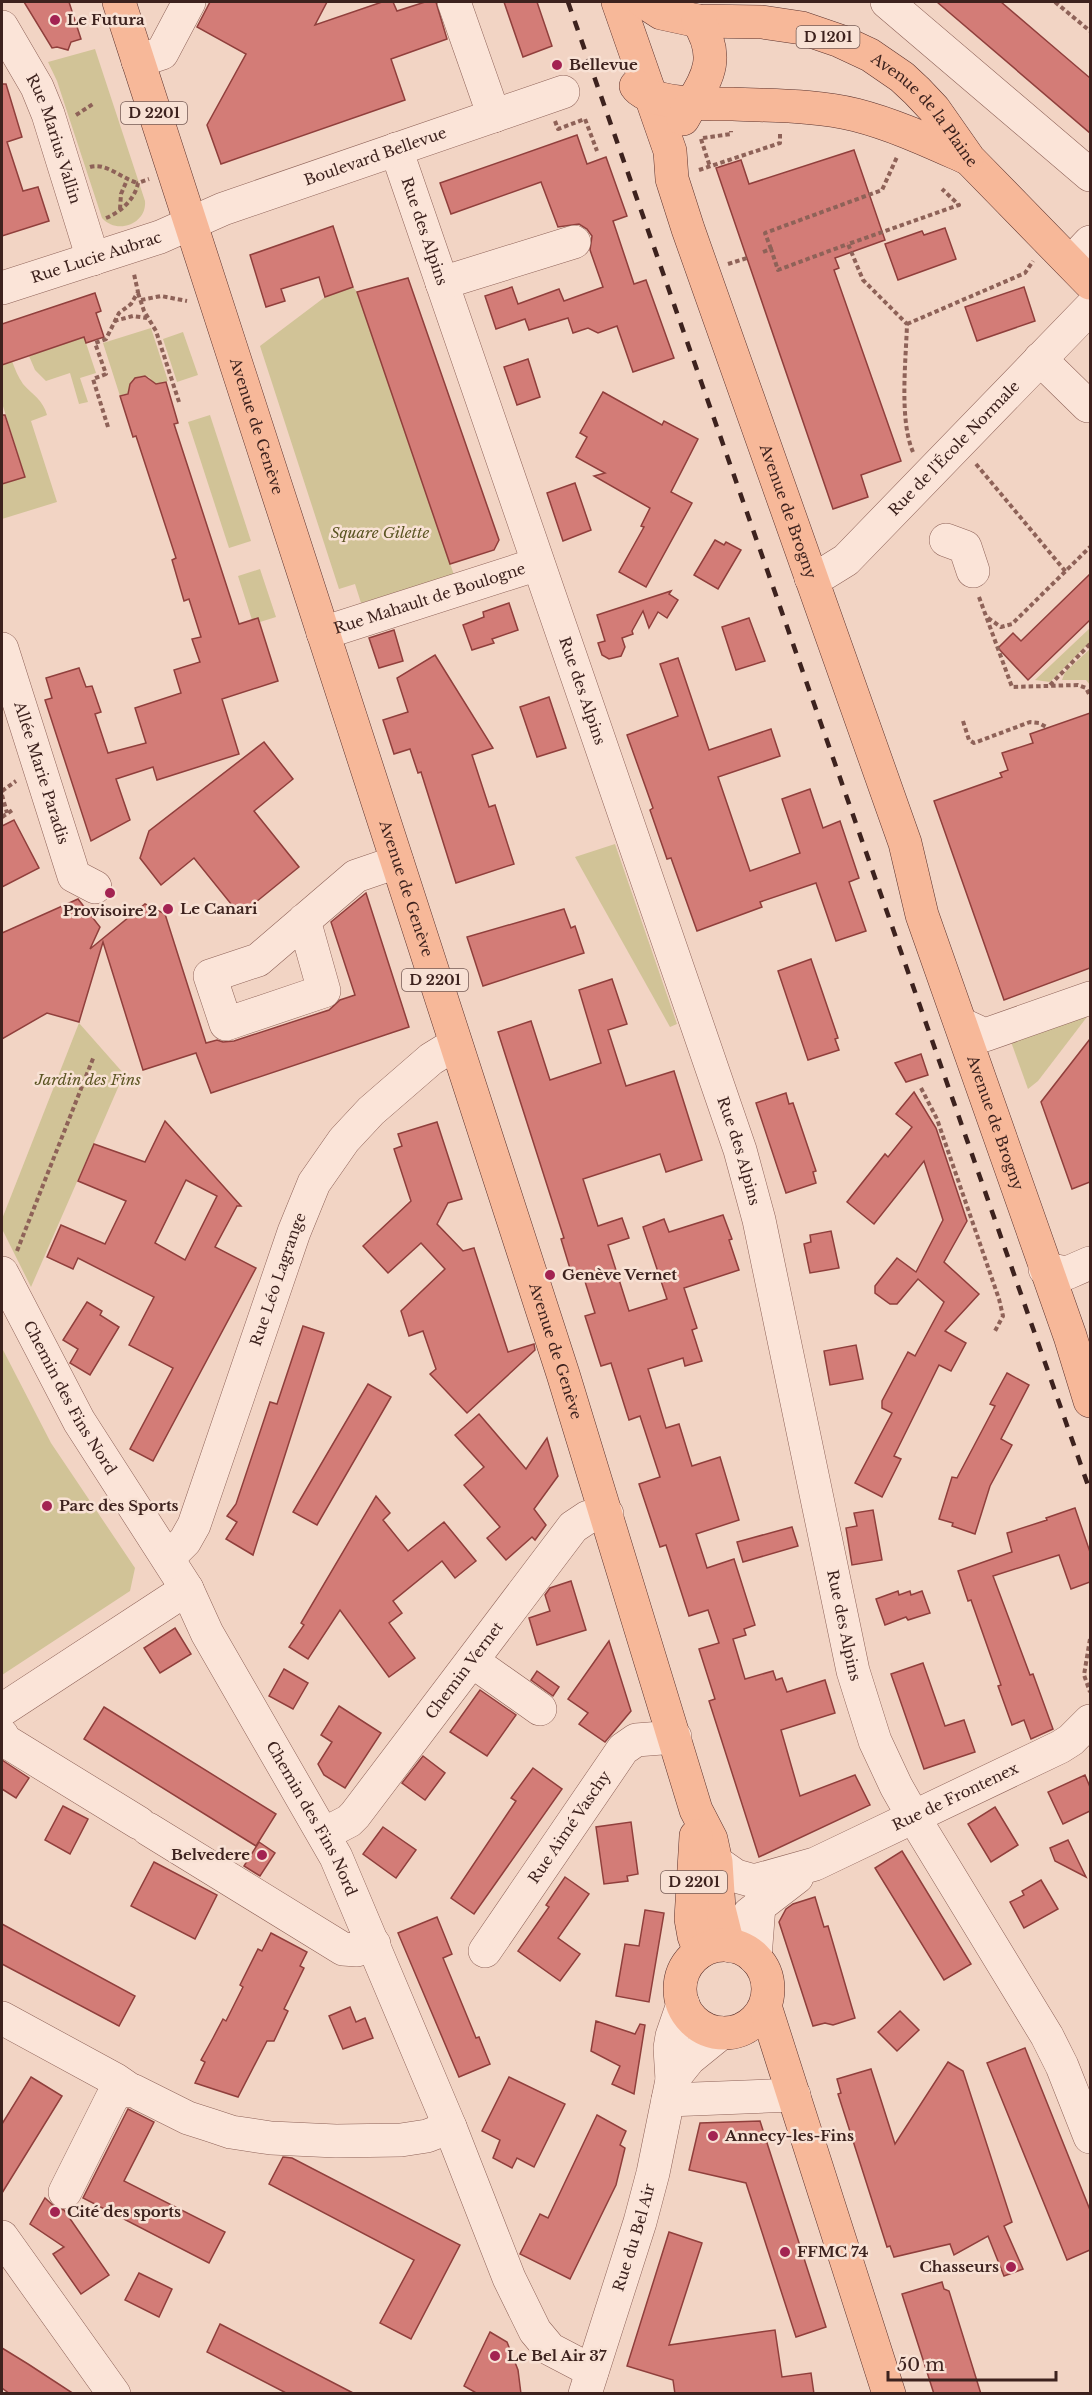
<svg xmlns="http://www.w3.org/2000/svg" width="1092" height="2395" viewBox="0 0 1092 2395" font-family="'Libre Baskerville',serif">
<rect width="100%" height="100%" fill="#f2d4c4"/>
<g fill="#d1c397">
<path d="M95 49 145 201C147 224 117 235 102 218L57 81 48 62Z"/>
<polygon points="353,287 357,292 454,575 361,603 355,584 339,589 260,346 325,297"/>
<polygon points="151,328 168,381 155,385 149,377 140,376 132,380 129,393 120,396 103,343"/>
<polygon points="183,332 198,375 177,382 163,339"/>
<polygon points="84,337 96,373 80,378 88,402 79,404 70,373 46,381 35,370 29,356"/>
<path d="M12 361C15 369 18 377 23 384 33 395 43 400 47 415L31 421 57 502 2 519V484L25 476 2 403V365Z"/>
<polygon points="210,415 251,541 229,548 188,422"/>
<polygon points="260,569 276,617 260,622 258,618 252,620 238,576"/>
<polygon points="1090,628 1090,642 1050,682 1035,680"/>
<polygon points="1090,649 1090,685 1086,680 1062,680 1065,672"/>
<polygon points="615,844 677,1024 670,1027 575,857"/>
<polygon points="1090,1013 1038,1081 1028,1089 1010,1039"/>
<polygon points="79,1023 124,1074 31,1287 2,1229 2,1219"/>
<polygon points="2,1348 51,1443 135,1568 130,1591 2,1675"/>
</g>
<g fill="#d37c77" stroke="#903f3c" stroke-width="1.5" fill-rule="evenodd">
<polygon points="24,2 69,2 81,39 71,42 68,50 57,47 52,48"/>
<polygon points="210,2 327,2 315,25 382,2 393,2 397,11 425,2 436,2 447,39 391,59 405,100 221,164 207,125 246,54 197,27"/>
<polygon points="504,2 537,2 552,46 523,57"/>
<polygon points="937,2 1001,2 1049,43 1090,78 1090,133"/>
<polygon points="2,84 6,84 22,137 7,142 23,191 38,187 49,221 2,236"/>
<polygon points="577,135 587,164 606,157 627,216 613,221 634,284 646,280 674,358 633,372 617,326 598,333 588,328 573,333 568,318 529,330 525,319 496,329 485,296 512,287 518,304 559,289 564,301 603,287 590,250 592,236 587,229 579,224 558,227 541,182 451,214 440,183"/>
<polygon points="854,150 885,240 835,258 839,268 834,270 901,461 861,475 868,497 833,509 716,168 741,160 749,184"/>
<polygon points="333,226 353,287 325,297 319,277 281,289 285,301 266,307 250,255"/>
<polygon points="945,228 956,259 898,280 885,244 922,231 924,235"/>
<polygon points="408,278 499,540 494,550 450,564 357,292"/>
<polygon points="1024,287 1035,321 977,341 965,307"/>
<polygon points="95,293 101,311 96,313 104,337 86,343 84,337 2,365 2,324"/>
<polygon points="528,359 540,397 517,405 504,367"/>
<polygon points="145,376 156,384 166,382 178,423 174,424 239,624 258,618 278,681 222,699 239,754 157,780 153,767 116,779 130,820 91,841 45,700 52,698 46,678 79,668 86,687 92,686 101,712 95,714 108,753 146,743 135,708 181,693 174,670 200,662 192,639 201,637 189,599 184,601 172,560 176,558 136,436 133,437 120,396 128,394 130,384 135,378"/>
<polygon points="603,392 662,425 664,421 698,439 671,492 692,503 646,587 619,572 644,527 641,526 650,508 594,476 605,473 576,457 587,437 580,433"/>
<polygon points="2,415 5,415 25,477 2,484"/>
<polygon points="575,483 591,530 563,541 547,493"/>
<polygon points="715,540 724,545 726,542 741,550 718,589 694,575"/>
<polygon points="1090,574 1090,620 1028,680 998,648 1013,633 1021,641"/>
<polygon points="671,591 669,594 678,600 667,618 658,612 649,628 643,611 632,631 633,634 622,638 625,647 621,656 609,659 602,655 598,643 605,641 597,615"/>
<polygon points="509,603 518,630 492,639 494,643 472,650 463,625 484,617 483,612"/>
<polygon points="749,618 765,661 736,670 722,627"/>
<polygon points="394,630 403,661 379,668 369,638"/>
<polygon points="435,655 493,748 472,755 489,807 495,805 514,864 456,883 421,772 418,773 410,749 394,754 383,720 408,712 397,678"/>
<polygon points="678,658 709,750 771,729 780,756 718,777 750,871 800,853 782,799 810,789 823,828 840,821 859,878 849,882 866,931 836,941 816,883 760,902 762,907 697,931 671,858 667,859 650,810 653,808 627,735 678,716 660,664"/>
<polygon points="549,697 566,748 537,757 520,707"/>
<polygon points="1090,713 1090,968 1004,1000 934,801 1002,777 1000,773 1008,770 1002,753 1033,743 1030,734"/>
<polygon points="264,742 293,779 254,811 299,867 240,915 194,858 161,885 140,858 149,831"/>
<polygon points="14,820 39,868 2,887 2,826"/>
<polygon points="366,893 409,1027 211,1093 196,1053 143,1070 103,942 79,1022 47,1013 2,1039 2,933 78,899 100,927 90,949 145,904 165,914 206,1043 217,1040 223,1042 234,1041 329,1010 340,1000 355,995 331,922"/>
<polygon points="564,909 571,928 575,926 584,953 483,986 467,937"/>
<polygon points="811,959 838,1038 835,1039 839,1050 808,1060 778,971"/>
<polygon points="612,979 627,1024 608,1030 626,1086 674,1071 702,1160 666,1172 660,1154 583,1179 598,1226 622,1218 629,1238 608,1245 629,1311 667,1299 643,1227 664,1219 669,1232 723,1215 732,1239 729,1240 739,1270 684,1288 697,1328 692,1330 702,1361 685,1366 683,1358 648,1369 666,1428 679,1424 692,1466 720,1457 739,1520 696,1534 707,1568 734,1559 755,1625 744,1629 746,1635 733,1639 745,1679 773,1671 776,1680 782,1678 787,1692 825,1680 835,1713 781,1730 800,1796 855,1775 870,1805 759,1857 709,1701 715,1699 699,1649 719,1643 708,1610 689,1616 666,1545 660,1547 639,1484 660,1477 640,1416 629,1420 611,1363 601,1366 585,1316 595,1313 582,1272 572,1275 561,1239 564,1238 498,1032 531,1021 550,1080 601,1063 579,990"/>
<polygon points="1090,1039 1090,1182 1072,1189 1041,1102"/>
<polygon points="921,1054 928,1075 906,1082 895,1063"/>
<polygon points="914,1092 936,1128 967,1221 944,1262 979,1294 945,1331 966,1343 951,1371 939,1365 894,1456 901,1459 882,1497 855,1483 892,1413 882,1408 882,1401 908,1352 915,1356 944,1302 918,1279 897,1304 890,1304 875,1293 875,1286 897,1258 916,1272 943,1220 924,1161 874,1224 847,1202 885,1154 888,1157 912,1127 896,1114"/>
<polygon points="786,1093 789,1104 793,1103 816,1171 813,1172 816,1183 786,1193 756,1103"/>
<path d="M165 1121 241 1206H237L215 1247 256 1268 153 1461 130 1449 173 1368 129 1345 154 1297 78 1258 73 1269 47 1257 61 1225 105 1244 126 1201 78 1181 94 1144 145 1162ZM186 1180 217 1196 185 1260 155 1243Z"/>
<polygon points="437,1122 462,1199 448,1203 437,1224 463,1251 474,1248 508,1352 534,1344 535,1350 467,1413 430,1374 436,1369 423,1331 409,1336 401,1311 445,1269 421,1243 388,1273 363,1246 411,1201 394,1149 402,1146 398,1134"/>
<polygon points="831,1231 839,1268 810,1273 804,1244 811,1242 810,1235"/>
<polygon points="87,1302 102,1311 100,1315 119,1327 90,1375 70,1363 78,1349 63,1340"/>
<polygon points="303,1326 324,1333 253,1555 226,1539 237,1522 227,1516 236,1504 270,1402 277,1404"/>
<polygon points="856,1345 863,1379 830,1385 824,1351"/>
<polygon points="1007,1373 1029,1385 1001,1439 1012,1445 990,1486 975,1534 952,1526 953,1523 939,1519 952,1477 957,1478 995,1406 990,1404"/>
<polygon points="368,1384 391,1397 317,1525 293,1512"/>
<polygon points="479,1414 526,1469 547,1438 558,1476 534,1509 546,1525 535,1540 532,1537 506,1560 487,1538 500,1527 464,1485 484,1467 455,1435"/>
<polygon points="376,1496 390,1513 383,1520 408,1551 444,1522 476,1561 455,1578 442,1561 393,1601 402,1613 389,1623 415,1658 389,1677 340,1610 308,1659 289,1647 304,1625 301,1623"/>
<polygon points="1075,1508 1090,1552 1090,1582 1071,1589 1059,1555 993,1576 1030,1675 1033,1674 1053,1729 1031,1739 1024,1720 1012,1725 998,1686 1001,1685 971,1600 968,1601 958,1571 1012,1552 1007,1533 1047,1520 1046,1518"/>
<polygon points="873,1510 882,1560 852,1565 846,1528 857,1526 854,1513"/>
<polygon points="792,1527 798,1546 743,1562 737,1542"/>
<polygon points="571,1581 586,1630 537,1645 529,1618 550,1611 545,1595 550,1588"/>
<polygon points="898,1591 899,1595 910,1591 911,1595 922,1591 930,1613 908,1620 906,1617 885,1625 876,1599"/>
<polygon points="175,1628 191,1654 160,1673 144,1648"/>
<polygon points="609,1641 631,1711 605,1742 579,1724 588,1713 568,1699"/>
<polygon points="923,1663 945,1726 964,1720 975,1752 924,1769 891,1674"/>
<polygon points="284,1669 308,1683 293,1709 269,1696"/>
<polygon points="537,1671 559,1687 553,1696 531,1680"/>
<polygon points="480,1690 516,1715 487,1756 450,1732"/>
<polygon points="339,1706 381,1733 345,1788 324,1775 318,1764 332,1742 321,1735"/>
<polygon points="104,1707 276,1814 256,1846 84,1739"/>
<polygon points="423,1756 445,1773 425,1800 402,1783"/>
<polygon points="2,1760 29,1778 16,1798 2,1789"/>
<polygon points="533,1768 562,1789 474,1914 451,1898 516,1801 511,1798"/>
<polygon points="1085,1775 1090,1787 1090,1811 1063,1824 1048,1792"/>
<polygon points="63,1806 88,1819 70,1854 45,1840"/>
<polygon points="995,1807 1018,1845 991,1862 968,1824"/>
<polygon points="631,1822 638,1874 627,1876 628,1881 604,1884 596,1827"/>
<polygon points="383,1827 416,1850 396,1878 363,1854"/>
<polygon points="1068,1840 1086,1877 1055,1861 1050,1848"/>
<polygon points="259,1842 275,1853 260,1876 244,1866"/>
<polygon points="902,1851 971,1964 944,1980 875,1868"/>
<polygon points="154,1862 217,1895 195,1939 131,1906"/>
<polygon points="565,1877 589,1894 558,1938 580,1954 560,1981 518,1951 549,1907 546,1905"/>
<polygon points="1041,1880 1058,1909 1024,1928 1010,1902 1024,1895 1022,1891"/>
<polygon points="815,1897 824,1927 828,1926 855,2018 833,2025 825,2023 813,2026 779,1922 786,1909 793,1904"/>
<polygon points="645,1910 664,1913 649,2002 616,1996 625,1944 639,1946"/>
<polygon points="437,1917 452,1954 443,1958 476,2038 479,2037 490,2064 459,2077 398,1933"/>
<polygon points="2,1924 135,1996 119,2026 2,1964"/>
<polygon points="271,1933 307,1952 300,1966 304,1968 284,2009 288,2011 274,2041 267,2041 238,2097 195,2083 205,2062 201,2060 213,2038 223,2019 226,2021 243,1987 240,1985 258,1949 262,1951"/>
<polygon points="350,2007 356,2022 365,2018 373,2038 343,2049 329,2016"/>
<polygon points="900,2011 919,2030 897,2051 878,2032"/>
<polygon points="596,2021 635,2034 640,2024 645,2025 634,2094 612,2084 620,2066 591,2051"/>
<polygon points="1025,2048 1090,2210 1090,2250 1067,2260 987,2063"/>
<polygon points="948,2062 963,2071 1012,2222 1004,2226 1023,2269 1004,2276 988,2236 954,2255 950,2244 894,2257 890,2246 887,2247 838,2094 841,2093 837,2079 871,2069 895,2144"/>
<polygon points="31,2077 62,2096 2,2193 2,2124"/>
<polygon points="509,2077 565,2104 534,2167 517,2158 512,2168 493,2158 500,2140 482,2131"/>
<polygon points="128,2109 154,2122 124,2181 225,2232 209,2263 83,2198"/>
<polygon points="597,2115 626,2131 620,2145 625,2148 616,2185 570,2279 520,2254 540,2214 548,2218"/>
<polygon points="760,2121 826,2327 796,2337 746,2183 689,2170 700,2123"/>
<polygon points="283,2157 292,2158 460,2245 411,2339 380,2323 414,2260 269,2184"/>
<polygon points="45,2198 56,2208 64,2210 109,2275 81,2294 53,2254 64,2247 30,2224"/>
<polygon points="669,2232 702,2243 669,2345 775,2330 782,2377 811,2373 814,2394 675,2394 673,2380 627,2366"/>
<polygon points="139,2273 172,2289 159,2317 125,2300"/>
<polygon points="942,2282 944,2289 949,2291 981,2394 934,2394 902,2294"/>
<polygon points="220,2324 355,2394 288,2394 207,2352"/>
<polygon points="490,2332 507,2342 518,2370 521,2394 478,2394 464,2386"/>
<polygon points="2,2348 28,2364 74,2394 10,2394 2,2388"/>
</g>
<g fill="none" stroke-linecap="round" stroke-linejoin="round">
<g stroke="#8e6258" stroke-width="34">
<g id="minor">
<polyline points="454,2 494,116"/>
<polyline points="887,2 1090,175"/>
<path id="s1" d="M2 27 37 87 48 114 93 259"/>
<polyline points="138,61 162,53 189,2"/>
<path id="s2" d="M396 149 740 1150 759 1220 853 1671 875 1741 896 1786 913 1816 1047 2036 1062 2066 1090 2137"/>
<polyline points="1071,262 1090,242"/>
<polyline points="442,283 574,242"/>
<path id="s3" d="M2 288 160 237 223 209 563 92"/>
<polyline points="1040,359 1088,406"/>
<polyline points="946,540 965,547 973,571"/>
<path id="s4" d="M811 578 825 573 846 560 1090 308"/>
<path id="s5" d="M323 633 538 564"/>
<path id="s6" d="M2 649 74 876 95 887"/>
<polyline points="304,920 324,991 226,1024 210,976 258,960 356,876 397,862"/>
<polyline points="961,1024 985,1035 1090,998"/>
<polyline points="1045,1269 1067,1273 1090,1263"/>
<path id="s7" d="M2 1273 79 1421 187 1589 207 1633 336 1857 450 2127 509 2278 535 2331 550 2349 592 2371"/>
<path id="s8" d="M168 1558 185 1541 194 1525 294 1232 314 1183 344 1140 371 1111 431 1059 444 1051 457 1048"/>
<polyline points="472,1661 540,1709"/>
<polyline points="2,1710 187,1589"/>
<polyline points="2,1735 4,1740 139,1823"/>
<polyline points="148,1829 343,1949 357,1950 374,1944"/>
<path id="s9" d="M324 1834 349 1821 355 1815 573 1527 588 1517 607 1514"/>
<path id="s10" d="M716 1862 736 1876 754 1881 815 1864 1060 1747 1071 1740 1090 1721"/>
<polyline points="731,1946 749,1914 797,1877"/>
<path id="s11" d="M485 1951 623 1749 636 1740 675 1737"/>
<polyline points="755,1958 759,1905"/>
<polyline points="2,2018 116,2080 129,2089"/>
<polyline points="672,2080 689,2059 721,2033"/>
<polyline points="668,2100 794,2095"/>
<polyline points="65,2192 112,2098 121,2090 134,2091 188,2118 210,2125 231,2132 271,2138 336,2141 401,2140 427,2136 450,2127"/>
<polyline points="2,2237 114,2394"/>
<path id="s12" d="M585 2394 640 2222 653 2173 672 2080 670 2048 672 2036 683 2004"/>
</g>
</g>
<g stroke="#5c322d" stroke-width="34">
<g id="major">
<path id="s13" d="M119 2 563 1374 696 1810 711 1839 716 1862 719 1909 728 1945"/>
<path id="s14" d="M618 2 670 151 672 179 688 229 905 843 922 915 1070 1336 1090 1401"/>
<path id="s15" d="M644 2 661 13 698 21 762 22 802 28 840 41 870 55 902 77 917 91 934 109 969 159 1090 283"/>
<path d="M636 86C648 105 711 104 733 104 774 106 816 105 856 115 895 125 931 142 967 158"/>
<path d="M683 119C703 82 724 63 698 21"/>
<polyline points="696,1836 691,1919 694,1936 700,1952"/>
<circle cx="724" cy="1989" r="44"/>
<polyline points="765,2006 889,2394"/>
</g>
</g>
<g stroke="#8e6258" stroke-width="4" stroke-dasharray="4.5 3" stroke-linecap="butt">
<polyline points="1055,2 1090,31"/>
<polyline points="76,115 93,104"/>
<polyline points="555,121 558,129 585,119 597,151"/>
<polyline points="703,138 731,134 731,131"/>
<polyline points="701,139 710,167"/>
<path d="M90 167C106 162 122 179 138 183"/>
<polyline points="699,170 780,143 780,131"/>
<polyline points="120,209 121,194 127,180"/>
<path d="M106 218C121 212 135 199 138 183L149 179"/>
<polyline points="771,249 765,233 882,190 897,157"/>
<polyline points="763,252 771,249 778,270 848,244"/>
<polyline points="728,264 747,258"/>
<polyline points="138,293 144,311 156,331 179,402"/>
<polyline points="141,300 161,296 187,301"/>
<polyline points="114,321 133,316 147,318"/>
<polyline points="907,324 1025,273 1033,261"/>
<polyline points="108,427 93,379 106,374 95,343 106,339 119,313 131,304 138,292 134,274"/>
<path d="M913 452C899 420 906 360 907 324L863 280 848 244 959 205 942 189"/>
<polyline points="976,464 1066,572"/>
<polyline points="979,597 1012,687 1078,685 1086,688 1090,696"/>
<polyline points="988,618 1001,627 1012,624 1090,547"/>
<polyline points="1050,685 1090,644"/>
<polyline points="963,721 969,740 974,743 1030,722 1039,723 1048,728"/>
<polyline points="2,791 16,781"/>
<polyline points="2,795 7,813"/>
<polyline points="2,817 14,809"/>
<polyline points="921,1088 937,1119 999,1299 1003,1316 995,1331"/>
<polyline points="17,1251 94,1056"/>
<polyline points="1090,1639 1084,1675 1090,1692"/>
</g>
<use href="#minor" stroke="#fbe4d8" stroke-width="33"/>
<use href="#major" stroke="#f7b899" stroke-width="33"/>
<polyline stroke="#3d221e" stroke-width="4.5" stroke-dasharray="10 10" stroke-linecap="butt" points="568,2 1090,1491"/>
</g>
<g fill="#a32352" stroke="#f8e1d4" stroke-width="2">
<circle cx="55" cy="20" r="6"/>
<circle cx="557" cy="65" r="6"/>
<circle cx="110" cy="893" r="6"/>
<circle cx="168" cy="909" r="6"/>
<circle cx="550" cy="1275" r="6"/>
<circle cx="47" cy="1506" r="6"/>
<circle cx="262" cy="1855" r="6"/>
<circle cx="713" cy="2136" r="6"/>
<circle cx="55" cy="2212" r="6"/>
<circle cx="785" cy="2252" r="6"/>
<circle cx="1011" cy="2267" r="6"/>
<circle cx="495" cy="2356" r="6"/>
</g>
<g text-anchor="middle" stroke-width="5" stroke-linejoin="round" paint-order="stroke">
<g fill="#f8e1d4" stroke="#755b55" stroke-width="1.5">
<rect x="796.5" y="26" width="63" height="22" rx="4.5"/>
<rect x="121" y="102" width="66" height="22" rx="4.5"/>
<rect x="402" y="969" width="66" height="22" rx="4.5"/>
<rect x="661" y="1871" width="66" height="22" rx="4.5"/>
</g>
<g font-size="14" font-weight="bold" fill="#3d221e">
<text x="828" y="42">D 1201</text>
<text x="154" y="118">D 2201</text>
<text x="435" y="985">D 2201</text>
<text x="694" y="1887">D 2201</text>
</g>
<g font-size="15" font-weight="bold" fill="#3d221e" stroke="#f8e1d4" text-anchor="start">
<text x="67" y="25">Le Futura</text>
<text x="569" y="70">Bellevue</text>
<text x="180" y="914">Le Canari</text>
<text x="110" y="916" text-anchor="middle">Provisoire 2</text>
<text x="562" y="1280">Genève Vernet</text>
<text x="59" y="1511">Parc des Sports</text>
<text x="250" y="1860" text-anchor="end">Belvedere</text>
<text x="725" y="2141">Annecy-les-Fins</text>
<text x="67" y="2217">Cité des sports</text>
<text x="797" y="2257">FFMC 74</text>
<text x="999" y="2272" text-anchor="end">Chasseurs</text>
<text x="507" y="2361">Le Bel Air 37</text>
</g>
<g font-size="15" fill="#3d221e" stroke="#f8e1d4">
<text dy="5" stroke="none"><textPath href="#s15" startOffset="314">Avenue de la Plaine</textPath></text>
<text dy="5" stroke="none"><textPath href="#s1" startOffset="124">Rue Marius Vallin</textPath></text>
<text dy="5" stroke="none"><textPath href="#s3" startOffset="396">Boulevard Bellevue</textPath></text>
<text dy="5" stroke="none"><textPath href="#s2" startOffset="87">Rue des Alpins</textPath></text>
<text dy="5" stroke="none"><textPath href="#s3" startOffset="99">Rue Lucie Aubrac</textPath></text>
<text dy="5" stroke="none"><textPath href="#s13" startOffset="446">Avenue de Genève</textPath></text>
<text dy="5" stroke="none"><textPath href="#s4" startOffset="195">Rue de l'École Normale</textPath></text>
<text dy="5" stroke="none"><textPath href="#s14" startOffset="538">Avenue de Brogny</textPath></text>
<text dy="5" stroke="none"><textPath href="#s5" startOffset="112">Rue Mahault de Boulogne</textPath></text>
<text dy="5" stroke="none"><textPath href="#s2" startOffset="573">Rue des Alpins</textPath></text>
<text dy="5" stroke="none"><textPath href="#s6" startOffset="130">Allée Marie Paradis</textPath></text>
<text dy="5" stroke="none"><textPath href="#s13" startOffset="932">Avenue de Genève</textPath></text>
<text dy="5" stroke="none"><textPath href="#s14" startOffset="1184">Avenue de Brogny</textPath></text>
<text dy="5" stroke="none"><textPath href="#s2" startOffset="1059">Rue des Alpins</textPath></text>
<text dy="5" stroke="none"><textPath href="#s8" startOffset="302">Rue Léo Lagrange</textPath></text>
<text dy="5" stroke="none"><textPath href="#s13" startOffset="1418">Avenue de Genève</textPath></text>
<text dy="5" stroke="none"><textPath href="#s7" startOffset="142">Chemin des Fins Nord</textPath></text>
<text dy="5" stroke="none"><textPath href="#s2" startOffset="1545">Rue des Alpins</textPath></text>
<text dy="5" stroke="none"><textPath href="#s9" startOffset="218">Chemin Vernet</textPath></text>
<text dy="5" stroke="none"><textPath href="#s10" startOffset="262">Rue de Frontenex</textPath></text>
<text dy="5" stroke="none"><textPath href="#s7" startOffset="628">Chemin des Fins Nord</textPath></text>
<text dy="5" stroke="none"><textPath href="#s11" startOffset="150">Rue Aimé Vaschy</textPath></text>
<text dy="5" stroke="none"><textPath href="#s12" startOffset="164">Rue du Bel Air</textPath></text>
</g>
<g font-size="15" font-style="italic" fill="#5b5523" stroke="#f8e1d4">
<text x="380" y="538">Square Gilette</text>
<text x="88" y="1085">Jardin des Fins</text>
</g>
</g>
<rect width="1092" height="2395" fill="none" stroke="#3d221e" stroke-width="6"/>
<path d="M888 2371v9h168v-9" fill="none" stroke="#3d221e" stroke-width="3"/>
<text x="897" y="2371" font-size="18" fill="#3d221e" stroke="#f8e1d4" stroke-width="4.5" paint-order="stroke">50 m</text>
</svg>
